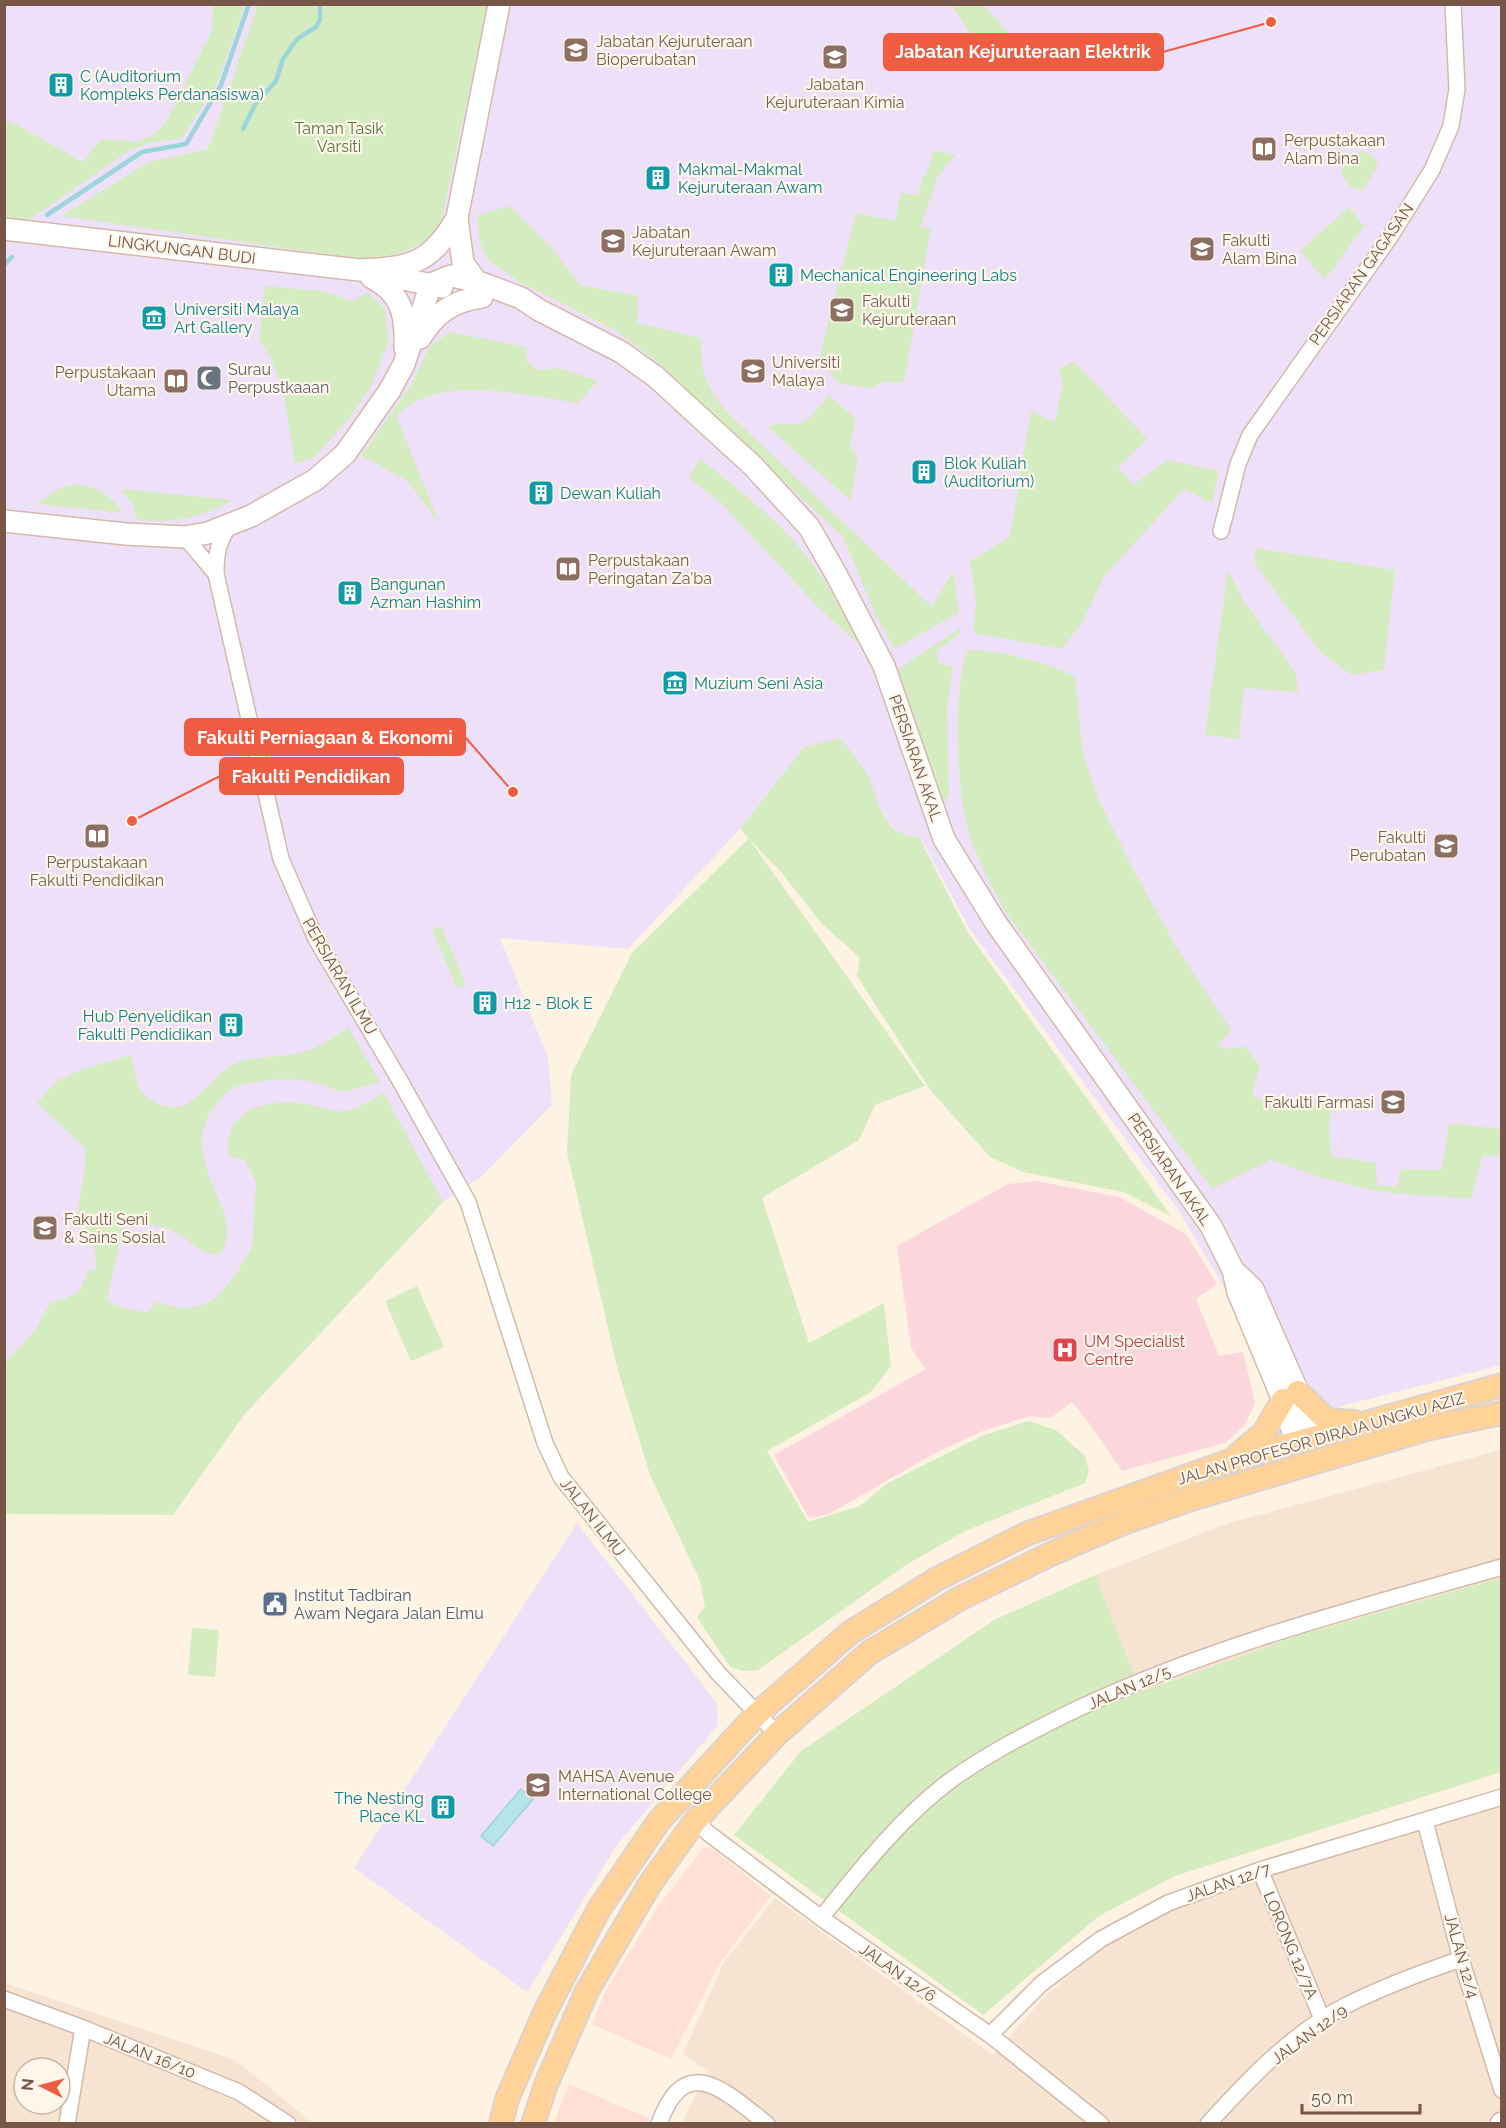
<svg xmlns="http://www.w3.org/2000/svg" width="1506" height="2128" viewBox="0 0 1506 2128" font-family="Raleway,sans-serif">
<rect width="100%" height="100%" fill="#fef2e3"/>
<g fill="#f6e3d1" fill-rule="evenodd">
<polygon points="1501,1450 1501,1578 1300,1635 1141,1692 1095,1575 1229,1523"/>
<polygon points="1501,1806 1501,2123 681,2124 708,2071 683,2054 724,1962 775,1898 993,2055 1047,1994 1101,1949 1169,1911 1286,1869"/>
<path d="M5 1983 235 2060 313 2123 5 2124ZM24 2068H60V2104H24Z"/>
</g>
<g fill="#ffdfd6">
<polygon points="704,1847 713,1849 771,1896 720,1963 671,2059 592,2024 605,1992 656,1909"/>
<polygon points="569,2084 650,2119 648,2123 554,2123"/>
</g>
<g fill="#efe0fa">
<polygon points="5,5 1501,5 1501,1365 1334,1408 1319,1401 1230,1298 1179,1211 970,930 920,837 902,835 886,820 865,773 804,747 740,829 628,949 500,938 548,1058 552,1105 480,1178 443,1202 244,1415 5,1433"/>
<polygon points="577,1523 717,1703 718,1725 617,1845 527,1992 354,1868"/>
</g>
<polygon fill="#fcd6dd" points="1036,1181 1119,1197 1186,1234 1217,1284 1196,1299 1219,1356 1243,1352 1255,1403 1244,1426 1225,1443 1122,1471 1089,1423 1072,1402 1050,1418 1030,1416 980,1432 933,1454 829,1514 809,1518 774,1455 926,1369 911,1348 897,1246 1008,1184"/>
<g fill="#d5ecc1">
<polygon points="213,5 245,5 218,82 182,138 150,143 130,150 29,220 5,217 5,123 10,121 83,162 101,139 137,142 155,134 166,122 212,30"/>
<path d="M258 5H487L440 229C409 254 399 255 361 259L61 216 149 162 208 149Z"/>
<polygon points="952,5 984,5 1038,67 968,31"/>
<polygon points="935,150 956,155 938,176 921,226 931,228 904,383 886,381 871,388 840,384 819,359 856,213 895,221 901,193 917,195"/>
<polygon points="1360,151 1372,155 1378,165 1363,190 1352,188 1341,175 1342,169"/>
<path d="M510 206 551 247 580 285 638 296 637 323 701 338C700 373 705 384 726 411L932 607 953 571 959 613 894 649 875 613 843 537 659 363 615 330 520 282 489 261 480 243 477 215Z"/>
<polygon points="1349,207 1364,226 1325,280 1300,251"/>
<polygon points="265,286 323,291 352,301 368,292 385,309 389,342 370,388 347,421 314,458 295,464 283,391 271,358 259,339"/>
<path d="M450 332 527 347 526 361 537 370 560 368 598 381 578 403C528 396 432 372 397 417L439 523 407 480 361 456 411 385 429 347Z"/>
<polygon points="1074,361 1147,439 1118,467 1133,485 1167,460 1219,471 1212,503 1184,489 1104,577 1082,623 1062,649 973,633 976,603 970,561 1010,537 1031,411 1055,422 1063,384 1058,369"/>
<path d="M829 395 855 418 850 446 858 461 850 500 768 427C783 421 783 425 797 424 810 423 820 404 829 395Z"/>
<path d="M700 458C737 490 779 519 808 558 829 585 844 615 859 645L817 606 721 503 689 478Z"/>
<path d="M75 484C97 486 110 494 123 513L36 504 60 488Z"/>
<path d="M121 489 233 500C203 517 171 525 136 519L134 507Z"/>
<polygon points="1255,548 1395,570 1384,670 1352,675 1321,653 1255,564"/>
<polygon points="1228,570 1243,600 1296,673 1298,692 1244,688 1239,739 1205,735"/>
<polygon points="960,628 960,634 936,651 939,663 953,667 947,709 949,795 943,803 898,669"/>
<path d="M968 650C1007 651 1040 661 1075 676L1083 754 1099 800 1134 871 1177 948 1231 1030 1218 1046 1227 1049 1245 1046 1260 1066 1252 1095C1277 1111 1304 1104 1332 1099L1329 1127 1331 1156 1376 1163 1377 1185 1397 1187 1401 1169 1442 1170 1449 1123 1501 1129V1156L1483 1155 1471 1199 1381 1192 1319 1177 1271 1160 1212 1189 1005 911C991 884 975 856 967 827 957 785 952 690 968 650Z"/>
<path d="M840 738C849 749 859 761 866 773 882 803 879 834 919 837L967 931 1171 1216 1123 1192 1023 1172 990 1157 931 1091 857 976 860 958 822 924 781 872 749 839 925 1086 875 1105 859 1140 762 1198 809 1343 884 1303 891 1366 871 1392 767 1451 808 1522 860 1506 888 1483 982 1436 1028 1421 1056 1430 1085 1456 1089 1472 1085 1483 965 1531 906 1565 758 1670 744 1671 730 1667 697 1617 705 1607 700 1581 650 1475 617 1367 567 1152 571 1075 632 953 749 838 740 829 804 747Z"/>
<polygon points="441,926 466,985 457,988 432,930"/>
<path d="M349 1028 380 1082C369 1084 355 1090 344 1091 334 1091 323 1084 313 1082 289 1077 260 1079 236 1087 227 1090 219 1100 213 1108 175 1165 250 1212 220 1254 197 1256 187 1234 166 1228 153 1224 138 1223 124 1222L107 1301 126 1309 148 1312 156 1302 185 1309 203 1305 217 1297 237 1273 252 1247 256 1182 245 1160 229 1156C222 1109 267 1098 305 1104 317 1105 334 1113 346 1111 358 1109 373 1098 384 1093L443 1202 244 1415 173 1515 5 1514V1363L36 1329 50 1303 65 1299 80 1291 88 1271 96 1269 94 1241 77 1215 85 1169V1148L37 1103 58 1080 81 1070 131 1055C138 1081 134 1094 162 1105 196 1118 211 1070 241 1061 260 1056 281 1057 300 1053 317 1048 333 1037 349 1028Z"/>
<polygon points="417,1286 444,1347 411,1361 385,1301"/>
<polygon points="1095,1575 1141,1692 1300,1635 1501,1578 1501,1772 1175,1876 1099,1916 983,2015 734,1835 801,1751 994,1620"/>
<polygon points="192,1628 219,1630 215,1677 188,1675"/>
</g>
<polygon fill="#b6e4e8" stroke="#9cd5db" stroke-width="1.5" points="521,1789 533,1799 493,1846 481,1836"/>
<g fill="none" stroke-linecap="round" stroke-linejoin="round">
<g stroke="#9cd5db" stroke-width="4.5">
<polyline points="243,129 256,103 276,81 283,59 297,39 316,27 320,20 320,4"/>
<polyline points="47,215 142,152 186,144 221,85 249,4"/>
<polyline points="4,265 12,257"/>
</g>
<g stroke="#d2baab" stroke-width="18">
<g id="street">
<polyline points="1221,531 1238,464 1250,435 1390,237 1432,170 1451,126 1457,89 1453,4"/>
<path d="M185 537 216 574C216 554 218 541 230 525"/>
<polyline points="216,574 281,859 316,939 399,1079 468,1202 545,1443 561,1477 718,1673 777,1734"/>
<polyline points="696,1820 708,1833 821,1918 990,2035 1101,2124"/>
<polyline points="1425,1821 1461,1959 1502,2090"/>
<polyline points="1260,1870 1323,2021"/>
<path d="M821 1918C860 1870 901 1817 951 1780 990 1752 1034 1730 1077 1709 1213 1645 1358 1608 1502 1567"/>
<polyline points="4,1999 83,2028 239,2092 288,2124"/>
<polyline points="990,2035 1041,1984 1101,1939 1168,1903 1260,1870 1502,1797"/>
<polyline points="67,2124 83,2028"/>
<path d="M659 2124C685 2050 726 2092 767 2124"/>
<path d="M1208 2124C1248 2080 1293 2032 1347 2005 1384 1986 1423 1972 1461 1959"/>
</g>
</g>
<g stroke="#d5b9a9" stroke-width="24">
<g id="secondary">
<polyline points="457,218 463,263 476,281 521,298 539,310 621,352 656,377 753,466 809,527 836,574 884,666 944,839 996,923 1211,1226 1233,1270 1238,1292 1283,1400 1296,1442"/>
<path d="M4 229 359 270C411 268 430 264 457 218L499 4"/>
<polyline points="379,274 442,287"/>
<path d="M371 277C402 293 406 314 405 348"/>
<path d="M420 338C436 313 452 301 482 297"/>
<polyline points="4,521 126,534 185,537 208,533 251,516 315,480 345,454 390,390 404,364 431,284 451,276 476,281"/>
<polyline points="1233,1270 1253,1289 1298,1392 1314,1437"/>
<polyline points="1501,2124 1502,2123"/>
</g>
</g>
<g stroke="#dcd3cf" stroke-width="26">
<g id="primary">
<polyline points="1298,1392 1327,1420 1354,1422"/>
<polyline points="1238,1455 1264,1433 1283,1400"/>
<polyline points="501,2124 507,2099 546,2010 599,1909 659,1821 757,1714 851,1632 937,1579 1026,1534 1230,1461 1502,1385"/>
<polyline points="533,2124 547,2082 587,1991 650,1884 696,1820 777,1734 869,1653 959,1599 1051,1554 1123,1523 1191,1499 1430,1428 1502,1413"/>
</g>
</g>
<use href="#street" stroke="#fff" stroke-width="15"/>
<use href="#secondary" stroke="#fff" stroke-width="21"/>
<use href="#primary" stroke="#ffd299" stroke-width="22"/>
</g>
<defs>
<g id="university-square" transform="scale(1.35)"><rect x="-9" y="-9" width="18" height="18" rx="4" fill="#8d6e63" stroke="#fff6eb"/><path d="M0-5L7-2L0 1L-7-2ZM-4 1L0 2.5L4 1V4Q0 6-4 4Z" fill="#fff"/></g>
<g id="building-square" transform="scale(1.35)"><rect x="-9" y="-9" width="18" height="18" rx="4" fill="#0f9aa8" stroke="#fff6eb"/><path d="M-4-6H4V6H1V3H-1V6H-4ZM-2.5-4.3h1.7v1.8h-1.7ZM.8-4.3h1.7v1.8H.8ZM-2.5-1h1.7V.8h-1.7ZM.8-1h1.7V.8H.8Z" fill="#fff"/></g>
<g id="library-square" transform="scale(1.35)"><rect x="-9" y="-9" width="18" height="18" rx="4" fill="#8d6e63" stroke="#fff6eb"/><path d="M-6-4Q-3-5.5-.7-3.5V5Q-3 3-6 4ZM6-4Q3-5.5 .7-3.5V5Q3 3 6 4Z" fill="#fff"/></g>
<g id="museum-square" transform="scale(1.35)"><rect x="-9" y="-9" width="18" height="18" rx="4" fill="#0f9aa8" stroke="#fff6eb"/><path d="M0-6L6-3V-2H-6V-3ZM-5-1h2V3h-2ZM-1-1h2V3h-2ZM3-1h2V3H3ZM-6 4H6V6H-6Z" fill="#fff"/></g>
<g id="mosque-square" transform="scale(1.35)"><rect x="-9" y="-9" width="18" height="18" rx="4" fill="#6b7280" stroke="#fff6eb"/><path d="M3.5-4.9A6 6 0 1 0 3.5 4.9A5 5 0 1 1 3.5-4.9Z" fill="#fff"/></g>
<g id="hospital-square" transform="scale(1.35)"><rect x="-9" y="-9" width="18" height="18" rx="4" fill="#e0444e" stroke="#fff6eb"/><path d="M-5-5h3v3.5h4V-5h3V5h-3V1.5h-4V5h-3Z" fill="#fff"/></g>
<g id="civic-square" transform="scale(1.35)"><rect x="-9" y="-9" width="18" height="18" rx="4" fill="#5c6f8a" stroke="#fff6eb"/><path d="M-.6-6.5H3V-4.5H.6V-3L4-1V1h2V6H-6V1h2V-1L-.6-3ZM-1.2 2.5V6h2.4V2.5Z" fill="#fff"/></g>
</defs>
<g fill-rule="evenodd">
<use href="#university-square" x="576" y="50"/>
<use href="#university-square" x="835" y="57"/>
<use href="#building-square" x="61" y="85"/>
<use href="#library-square" x="1264" y="149"/>
<use href="#building-square" x="658" y="178"/>
<use href="#university-square" x="613" y="241"/>
<use href="#university-square" x="1202" y="249"/>
<use href="#building-square" x="781" y="275"/>
<use href="#university-square" x="842" y="310"/>
<use href="#museum-square" x="154" y="318"/>
<use href="#university-square" x="753" y="371"/>
<use href="#mosque-square" x="209" y="378"/>
<use href="#library-square" x="176" y="381"/>
<use href="#building-square" x="924" y="472"/>
<use href="#building-square" x="541" y="493"/>
<use href="#library-square" x="568" y="569"/>
<use href="#building-square" x="350" y="593"/>
<use href="#museum-square" x="675" y="683"/>
<use href="#library-square" x="97" y="836"/>
<use href="#university-square" x="1446" y="846"/>
<use href="#building-square" x="485" y="1003"/>
<use href="#building-square" x="231" y="1025"/>
<use href="#university-square" x="1393" y="1102"/>
<use href="#university-square" x="45" y="1228"/>
<use href="#hospital-square" x="1065" y="1350"/>
<use href="#civic-square" x="275" y="1604"/>
<use href="#university-square" x="538" y="1785"/>
<use href="#building-square" x="443" y="1807"/>
</g>
<g text-anchor="middle" stroke-width="4.5" stroke-linejoin="round" paint-order="stroke">
<g font-size="16" fill="#785e54" stroke="#fff6eb" text-anchor="start">
<text x="596" y="47">Jabatan Kejuruteraan<tspan x="596" dy="18">Bioperubatan</tspan></text>
<text x="835" y="90" text-anchor="middle">Jabatan<tspan x="835" dy="18">Kejuruteraan Kimia</tspan></text>
<text x="1284" y="146">Perpustakaan<tspan x="1284" dy="18">Alam Bina</tspan></text>
<text x="632" y="238">Jabatan<tspan x="632" dy="18">Kejuruteraan Awam</tspan></text>
<text x="1222" y="246">Fakulti<tspan x="1222" dy="18">Alam Bina</tspan></text>
<text x="862" y="307">Fakulti<tspan x="862" dy="18">Kejuruteraan</tspan></text>
<text x="772" y="368">Universiti<tspan x="772" dy="18">Malaya</tspan></text>
<text x="156" y="378" text-anchor="end">Perpustakaan<tspan x="156" dy="18">Utama</tspan></text>
<text x="588" y="566">Perpustakaan<tspan x="588" dy="18">Peringatan Za'ba</tspan></text>
<text x="1426" y="843" text-anchor="end">Fakulti<tspan x="1426" dy="18">Perubatan</tspan></text>
<text x="97" y="868" text-anchor="middle">Perpustakaan<tspan x="97" dy="18">Fakulti Pendidikan</tspan></text>
<text x="1374" y="1108" text-anchor="end">Fakulti Farmasi</text>
<text x="64" y="1225">Fakulti Seni<tspan x="64" dy="18">&amp; Sains Sosial</tspan></text>
<text x="558" y="1782">MAHSA Avenue<tspan x="558" dy="18">International College</tspan></text>
</g>
<g font-size="16" fill="#0d838f" stroke="#fff6eb" text-anchor="start">
<text x="80" y="82">C (Auditorium<tspan x="80" dy="18">Kompleks Perdanasiswa)</tspan></text>
<text x="678" y="175">Makmal-Makmal<tspan x="678" dy="18">Kejuruteraan Awam</tspan></text>
<text x="800" y="281">Mechanical Engineering Labs</text>
<text x="174" y="315">Universiti Malaya<tspan x="174" dy="18">Art Gallery</tspan></text>
<text x="944" y="469">Blok Kuliah<tspan x="944" dy="18">(Auditorium)</tspan></text>
<text x="560" y="499">Dewan Kuliah</text>
<text x="370" y="590">Bangunan<tspan x="370" dy="18">Azman Hashim</tspan></text>
<text x="694" y="689">Muzium Seni Asia</text>
<text x="504" y="1009">H12 - Blok E</text>
<text x="212" y="1022" text-anchor="end">Hub Penyelidikan<tspan x="212" dy="18">Fakulti Pendidikan</tspan></text>
<text x="424" y="1804" text-anchor="end">The Nesting<tspan x="424" dy="18">Place KL</tspan></text>
</g>
<g font-size="16" fill="#52783c" stroke="#fff6eb">
<text x="339" y="134">Taman Tasik<tspan x="339" dy="18">Varsiti</tspan></text>
</g>
<g font-size="16" fill="#775547" stroke="#fff6eb">
<text transform="translate(182 249) rotate(7)" y="6">LINGKUNGAN BUDI</text>
<text transform="translate(1361 274) rotate(-55)" y="6">PERSIARAN GAGASAN</text>
<text transform="translate(916 758) rotate(71)" y="6">PERSIARAN AKAL</text>
<text transform="translate(340 976) rotate(60)" y="6">PERSIARAN ILMU</text>
<text transform="translate(1170 1169) rotate(55)" y="6">PERSIARAN AKAL</text>
<text transform="translate(1321 1438) rotate(-16)" y="6">JALAN PROFESOR DIRAJA UNGKU AZIZ</text>
<text transform="translate(593 1517) rotate(52)" y="6">JALAN ILMU</text>
<text transform="translate(1129 1687) rotate(-23)" y="6">JALAN 12/5</text>
<text transform="translate(1228 1882) rotate(-19)" y="6">JALAN 12/7</text>
<text transform="translate(1291 1945) rotate(67)" y="6">LORONG 12/7A</text>
<text transform="translate(1462 1956) rotate(74)" y="6">JALAN 12/4</text>
<text transform="translate(898 1972) rotate(35)" y="6">JALAN 12/6</text>
<text transform="translate(1309 2034) rotate(-36)" y="6">JALAN 12/9</text>
<text transform="translate(150 2055) rotate(22)" y="6">JALAN 16/10</text>
</g>
<g font-size="16" fill="#5b616d" stroke="#fff6eb" text-anchor="start">
<text x="228" y="375">Surau<tspan x="228" dy="18">Perpustkaaan</tspan></text>
</g>
<g font-size="16" fill="#be3a42" stroke="#fff6eb" text-anchor="start">
<text x="1084" y="1347">UM Specialist<tspan x="1084" dy="18">Centre</tspan></text>
</g>
<g font-size="16" fill="#4e5e75" stroke="#fff6eb" text-anchor="start">
<text x="294" y="1601">Institut Tadbiran<tspan x="294" dy="18">Awam Negara Jalan Elmu</tspan></text>
</g>
</g>
<path fill="none" stroke="#ef5c41" stroke-width="2" d="M1271 22L1163 52M513 792L465 737M132 821L220 776"/>
<g fill="#ef5c41" stroke="#fff6eb" stroke-width="2">
<circle cx="1271" cy="22" r="6"/>
<circle cx="513" cy="792" r="6"/>
<circle cx="132" cy="821" r="6"/>
</g>
<g fill="#ef5c41" stroke="#ef5c41" stroke-width="2">
<rect x="884" y="34" width="279" height="36" rx="6"/>
<rect x="185" y="719" width="280" height="36" rx="6"/>
<rect x="220" y="758" width="183" height="36" rx="6"/>
</g>
<g font-size="18" text-anchor="middle" font-weight="bold" fill="#fff">
<text x="1023" y="58">Jabatan Kejuruteraan Elektrik</text>
<text x="325" y="744">Fakulti Perniagaan &amp; Ekonomi</text>
<text x="311" y="783">Fakulti Pendidikan</text>
</g>
<rect width="1506" height="2128" fill="none" stroke="#775547" stroke-width="12"/>
<g transform="translate(42 2086) rotate(276)"><circle r="28" fill="#fff6eb" stroke="#c9b6a9" stroke-width="1.5"/>
<path d="M0-4.5L10 22L0 15L-10 22Z" fill="#ef5c41"/>
<text y="-9" font-size="16" font-weight="bold" text-anchor="middle" fill="#775547">N</text>
</g>
<path d="M1302 2104v9h118v-9" fill="none" stroke="#775547" stroke-width="3"/>
<text x="1311" y="2104" font-size="18" fill="#775547" stroke="#fff6eb" stroke-width="4.5" paint-order="stroke">50 m</text>
</svg>
